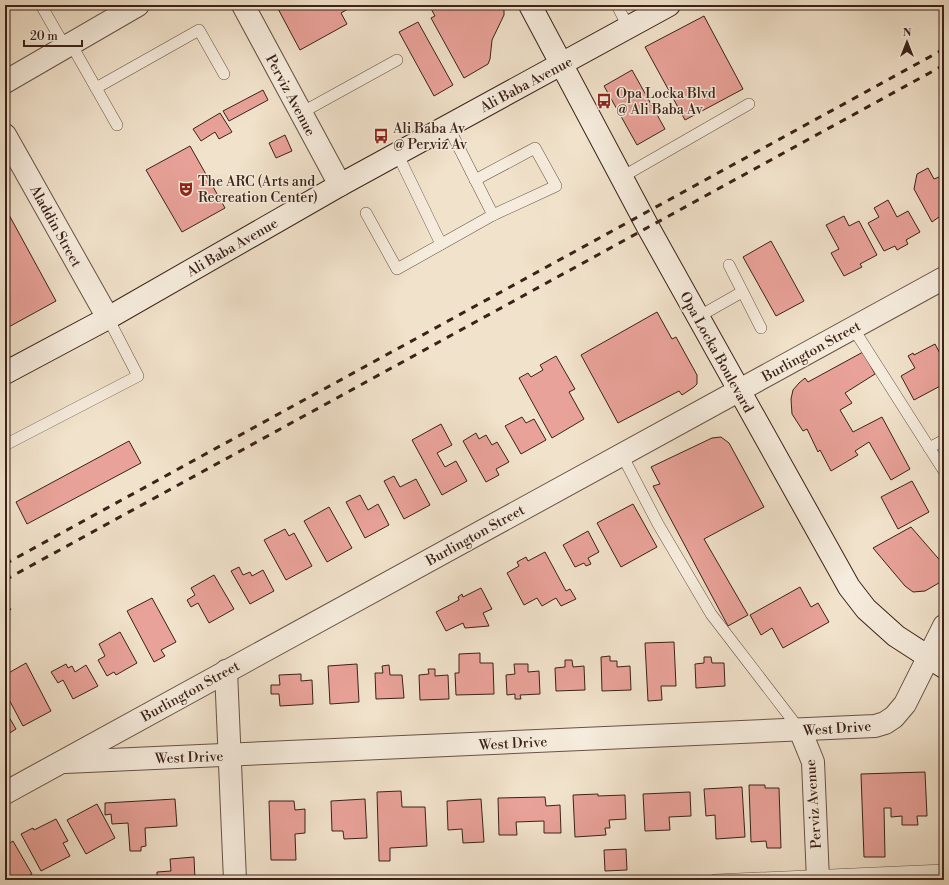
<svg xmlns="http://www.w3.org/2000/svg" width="949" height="885" viewBox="0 0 949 885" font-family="'Libre Bodoni',serif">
<rect width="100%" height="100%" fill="#f1e2cb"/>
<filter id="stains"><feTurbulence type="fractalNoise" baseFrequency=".005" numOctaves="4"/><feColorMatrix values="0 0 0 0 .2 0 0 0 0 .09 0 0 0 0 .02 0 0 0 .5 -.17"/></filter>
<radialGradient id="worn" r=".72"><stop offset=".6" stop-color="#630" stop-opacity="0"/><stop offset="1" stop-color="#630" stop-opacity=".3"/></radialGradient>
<g fill="#e9a299" stroke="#3b2218">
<polygon points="276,5 355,5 341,13 347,24 300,50"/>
<polygon points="429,5 501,5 504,10 504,15 492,40 490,59 488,64 464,78 431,18 435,16"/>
<polygon points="704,16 743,89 685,120 645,47"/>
<polygon points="418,22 453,85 434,96 399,32"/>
<polygon points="632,70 665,129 637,145 604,86"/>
<polygon points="263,90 268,100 229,121 223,111"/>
<polygon points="220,113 232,132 219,139 215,132 201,141 193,129"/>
<polygon points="285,135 292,151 276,158 269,143"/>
<polygon points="190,146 225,208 182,232 146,170"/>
<polygon points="928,168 934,179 944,175 943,224 939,217 932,222 914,189 917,174"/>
<polygon points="888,200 897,217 908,211 920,232 906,240 908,244 897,250 895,246 884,251 868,223 879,217 874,208"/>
<polygon points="8,213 56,301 5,329 5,214"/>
<polygon points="844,216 849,226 859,221 877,255 860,264 862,267 844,276 831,253 839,249 826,225"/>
<polygon points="771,241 804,301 776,316 743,257"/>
<polygon points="657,312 672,339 676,337 697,375 697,384 694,387 682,395 679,391 618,423 581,355"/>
<polygon points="935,344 944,361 944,384 914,400 901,376 915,368 908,356 913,353 914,355"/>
<polygon points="863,352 875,374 845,393 852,403 840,410 853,432 882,417 910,469 891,480 869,442 855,451 858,455 831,471 820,450 818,452 807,429 803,431 792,414 791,399 793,390 799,383 805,378 808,382"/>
<polygon points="556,356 575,389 569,392 584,419 552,438 519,378 528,373 531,377 543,370 540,365"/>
<polygon points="522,417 526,423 534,419 546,440 521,454 505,426"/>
<polygon points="441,424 452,445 437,453 445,467 456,461 467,481 442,495 412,440"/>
<polygon points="476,433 479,439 486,435 492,445 497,442 509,462 496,469 499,475 486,482 463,441"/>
<polygon points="721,437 729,443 764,507 704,539 748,615 728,626 653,486 660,484 651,467 712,438"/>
<polygon points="129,441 141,463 27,524 16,502"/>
<polygon points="394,476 400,487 416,479 430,505 404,519 384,481"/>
<polygon points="912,481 929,512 898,529 881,497"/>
<polygon points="360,495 368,510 378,504 389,525 365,538 346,502"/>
<polygon points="633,504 657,547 621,567 597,523"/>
<polygon points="329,507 352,548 327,562 304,521"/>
<polygon points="911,527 944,565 944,580 925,591 913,592 905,586 873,548"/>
<polygon points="285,529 289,536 294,533 312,566 286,580 264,540"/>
<polygon points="588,531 599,552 588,558 591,564 586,566 584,563 575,567 563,545"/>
<polygon points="545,552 566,591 570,589 576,599 561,606 556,598 542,606 537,598 524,605 507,573 519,566 517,562 526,557 528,561"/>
<polygon points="239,567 243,575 250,572 252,576 263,570 274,591 250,604 231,571"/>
<polygon points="214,575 234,609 209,623 198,603 191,607 187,600 195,595 191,588"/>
<polygon points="800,587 811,607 818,603 829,622 783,648 772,628 761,635 750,615"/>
<polygon points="481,588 492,609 483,613 489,626 465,628 463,623 446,631 436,612 459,600 458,597 462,594 463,597"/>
<polygon points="152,598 176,642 161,650 165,656 154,662 127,611"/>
<polygon points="120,632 137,663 116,675 114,672 107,676 98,660 105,656 99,644"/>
<polygon points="674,642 676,686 661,686 662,700 648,701 645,643"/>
<polygon points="480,653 480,663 493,663 494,694 456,695 455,673 459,673 459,654"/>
<polygon points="610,656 610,661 617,661 617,667 630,666 631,690 602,691 601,657"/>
<polygon points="704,657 711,657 712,663 724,663 725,686 696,688 695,664 704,663"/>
<polygon points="565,660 572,660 573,667 584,666 585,690 556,691 555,668 565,667"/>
<polygon points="26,663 51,711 23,726 5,692 5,675"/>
<polygon points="66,664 68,668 72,666 75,672 86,665 98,686 73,699 63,680 58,683 51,672"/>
<polygon points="357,664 359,702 330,704 328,666"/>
<polygon points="514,664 528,664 528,672 539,671 540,694 520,695 521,699 515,699 515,694 507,695 506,675 515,674"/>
<polygon points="389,665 390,675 402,675 404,698 376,699 375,673 383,673 382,666"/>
<polygon points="428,669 435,669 435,676 448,675 449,699 420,700 419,675 429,674"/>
<polygon points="301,674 301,681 312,680 313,704 280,706 279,694 271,694 271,685 280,685 279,675"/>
<polygon points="5,714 7,718 9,717 16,729 5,736"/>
<polygon points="925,772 927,816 917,816 918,825 902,825 902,816 891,817 891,808 884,808 885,857 864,857 861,774"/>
<polygon points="749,785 765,785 765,788 779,788 781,848 767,848 766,841 751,842"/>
<polygon points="742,787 745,837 716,839 715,815 706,816 704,789"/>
<polygon points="401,791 402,807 425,807 427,846 390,848 390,861 379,861 377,792"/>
<polygon points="690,792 691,816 669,817 670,830 645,831 643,794"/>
<polygon points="598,794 598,796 625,795 626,819 609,820 610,828 605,828 606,835 575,837 573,795"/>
<polygon points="545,797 546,806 560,805 561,833 544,833 544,821 516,822 517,835 499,835 498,798"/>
<polygon points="175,799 177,826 145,828 146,846 141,847 141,851 130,851 128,823 112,824 111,814 105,815 105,803"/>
<polygon points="365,799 367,838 344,839 343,831 332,831 331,801"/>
<polygon points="481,799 484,842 463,843 462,829 448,830 447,801"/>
<polygon points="269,801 294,801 295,810 305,809 305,833 295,834 296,860 271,860"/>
<polygon points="97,804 115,838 86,854 67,820"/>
<polygon points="56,819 68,841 63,843 70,856 41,871 21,834 33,828 34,830"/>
<polygon points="13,841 32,874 21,880 5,880 5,846"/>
<polygon points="626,849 627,870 605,871 604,850"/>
<polygon points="194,857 195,880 157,880 157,872 171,871 170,859"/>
</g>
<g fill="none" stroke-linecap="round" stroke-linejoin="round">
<g stroke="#685245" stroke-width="12">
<g id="lane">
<polyline points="41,5 65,47"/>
<polyline points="617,5 628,27"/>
<polyline points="71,44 117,125"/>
<polyline points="96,88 199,30 224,74"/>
<polyline points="301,113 397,60"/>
<polyline points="448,126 493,215"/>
<polyline points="397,153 441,244"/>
<polyline points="622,177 749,104"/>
<polyline points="366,213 397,269 493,215 556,186 535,148 475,180"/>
<polyline points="729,265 761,328"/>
<polyline points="698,317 742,292"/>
<polyline points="853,328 944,471"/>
<polyline points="5,445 138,376 108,318"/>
<polyline points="929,448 944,440"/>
<polyline points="622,455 658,524 711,614 800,730"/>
<polyline points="715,880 944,870"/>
</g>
</g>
<g stroke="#685245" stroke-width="24">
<g id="street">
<polyline points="243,5 340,185"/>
<polyline points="5,82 138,5"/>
<polyline points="5,135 108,318"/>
<polyline points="226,671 235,880"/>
<polyline points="800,730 813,762 818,880"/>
<polyline points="65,762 875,726 885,723 894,717 905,704 944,626"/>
<polyline points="5,793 944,278"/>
</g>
</g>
<g stroke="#3b2218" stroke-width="24">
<g id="secondary">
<polyline points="530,5 648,227 849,587 866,609 896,636 944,667"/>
<polyline points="5,373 108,318 340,185 669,5"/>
</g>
</g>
<polyline stroke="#3b2218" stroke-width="2.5" stroke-dasharray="3 2" stroke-linecap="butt" points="5,600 10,609 5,612"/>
<use href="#lane" stroke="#f6ecdd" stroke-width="11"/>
<use href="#street" stroke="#f6ecdd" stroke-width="22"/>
<use href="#secondary" stroke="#f6ecdd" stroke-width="22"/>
<g stroke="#3b2218" stroke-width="3" stroke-dasharray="7 7" stroke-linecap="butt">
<polyline points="5,564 944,49"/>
<polyline points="5,580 944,65"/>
</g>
</g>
<defs>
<g id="bus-bare" transform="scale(1.2)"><path d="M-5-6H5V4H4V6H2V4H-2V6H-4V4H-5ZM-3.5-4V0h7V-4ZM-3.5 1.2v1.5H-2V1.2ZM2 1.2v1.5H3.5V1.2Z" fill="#8f2418" stroke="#f6ecdd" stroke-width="2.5" paint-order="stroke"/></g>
<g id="theatre-bare" transform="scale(1.2)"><path d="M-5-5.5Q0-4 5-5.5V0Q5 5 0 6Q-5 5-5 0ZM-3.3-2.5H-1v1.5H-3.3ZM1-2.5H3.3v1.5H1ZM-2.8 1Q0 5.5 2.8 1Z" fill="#8f2418" stroke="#f6ecdd" stroke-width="2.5" paint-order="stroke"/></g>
</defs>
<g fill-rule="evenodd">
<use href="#bus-bare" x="604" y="101"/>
<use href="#bus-bare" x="381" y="136"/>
<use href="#theatre-bare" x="186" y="189"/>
</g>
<g text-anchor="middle" stroke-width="3" stroke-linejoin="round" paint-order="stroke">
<g font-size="14" fill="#3b2218" stroke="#f6ecdd">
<text transform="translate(526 84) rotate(-28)" y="5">Ali Baba Avenue</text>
<text transform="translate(291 95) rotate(62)" y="5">Perviz Avenue</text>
<text transform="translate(56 226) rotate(61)" y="5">Aladdin Street</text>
<text transform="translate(232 247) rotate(-30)" y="5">Ali Baba Avenue</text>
<text transform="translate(811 351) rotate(-29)" y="5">Burlington Street</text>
<text transform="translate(717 352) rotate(61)" y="5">Opa Locka Boulevard</text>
<text transform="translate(475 535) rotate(-29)" y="5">Burlington Street</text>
<text transform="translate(190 691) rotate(-29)" y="5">Burlington Street</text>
<text transform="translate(837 728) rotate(-4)" y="5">West Drive</text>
<text transform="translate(513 743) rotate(-3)" y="5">West Drive</text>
<text transform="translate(189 757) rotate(-2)" y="5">West Drive</text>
<text transform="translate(813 804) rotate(-94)" y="5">Perviz Avenue</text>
</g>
<g font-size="14" fill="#3b2218" stroke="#f6ecdd" text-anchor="start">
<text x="616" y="98">Opa Locka Blvd<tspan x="616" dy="16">@ Ali Baba Av</tspan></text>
<text x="393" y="133">Ali Baba Av<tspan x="393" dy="16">@ Perviz Av</tspan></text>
<text x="198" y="186">The ARC (Arts and<tspan x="198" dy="16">Recreation Center)</tspan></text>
</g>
</g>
<rect width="949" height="885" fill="none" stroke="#f1e2cb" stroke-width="20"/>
<rect x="6" y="6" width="937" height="873" fill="none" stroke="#3b2218" stroke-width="2"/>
<rect x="10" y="10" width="929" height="865" fill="none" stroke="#3b2218"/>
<g transform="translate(907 42)" stroke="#f6ecdd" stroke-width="3" paint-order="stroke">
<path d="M0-3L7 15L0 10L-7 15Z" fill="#3b2218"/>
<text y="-6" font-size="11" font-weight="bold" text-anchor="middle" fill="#3b2218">N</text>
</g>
<path d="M24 40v6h58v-6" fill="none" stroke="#3b2218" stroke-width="2"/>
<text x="30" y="40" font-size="12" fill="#3b2218" stroke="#f6ecdd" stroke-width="3" paint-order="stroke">20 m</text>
<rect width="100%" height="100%" filter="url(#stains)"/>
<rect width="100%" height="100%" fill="url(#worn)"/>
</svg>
